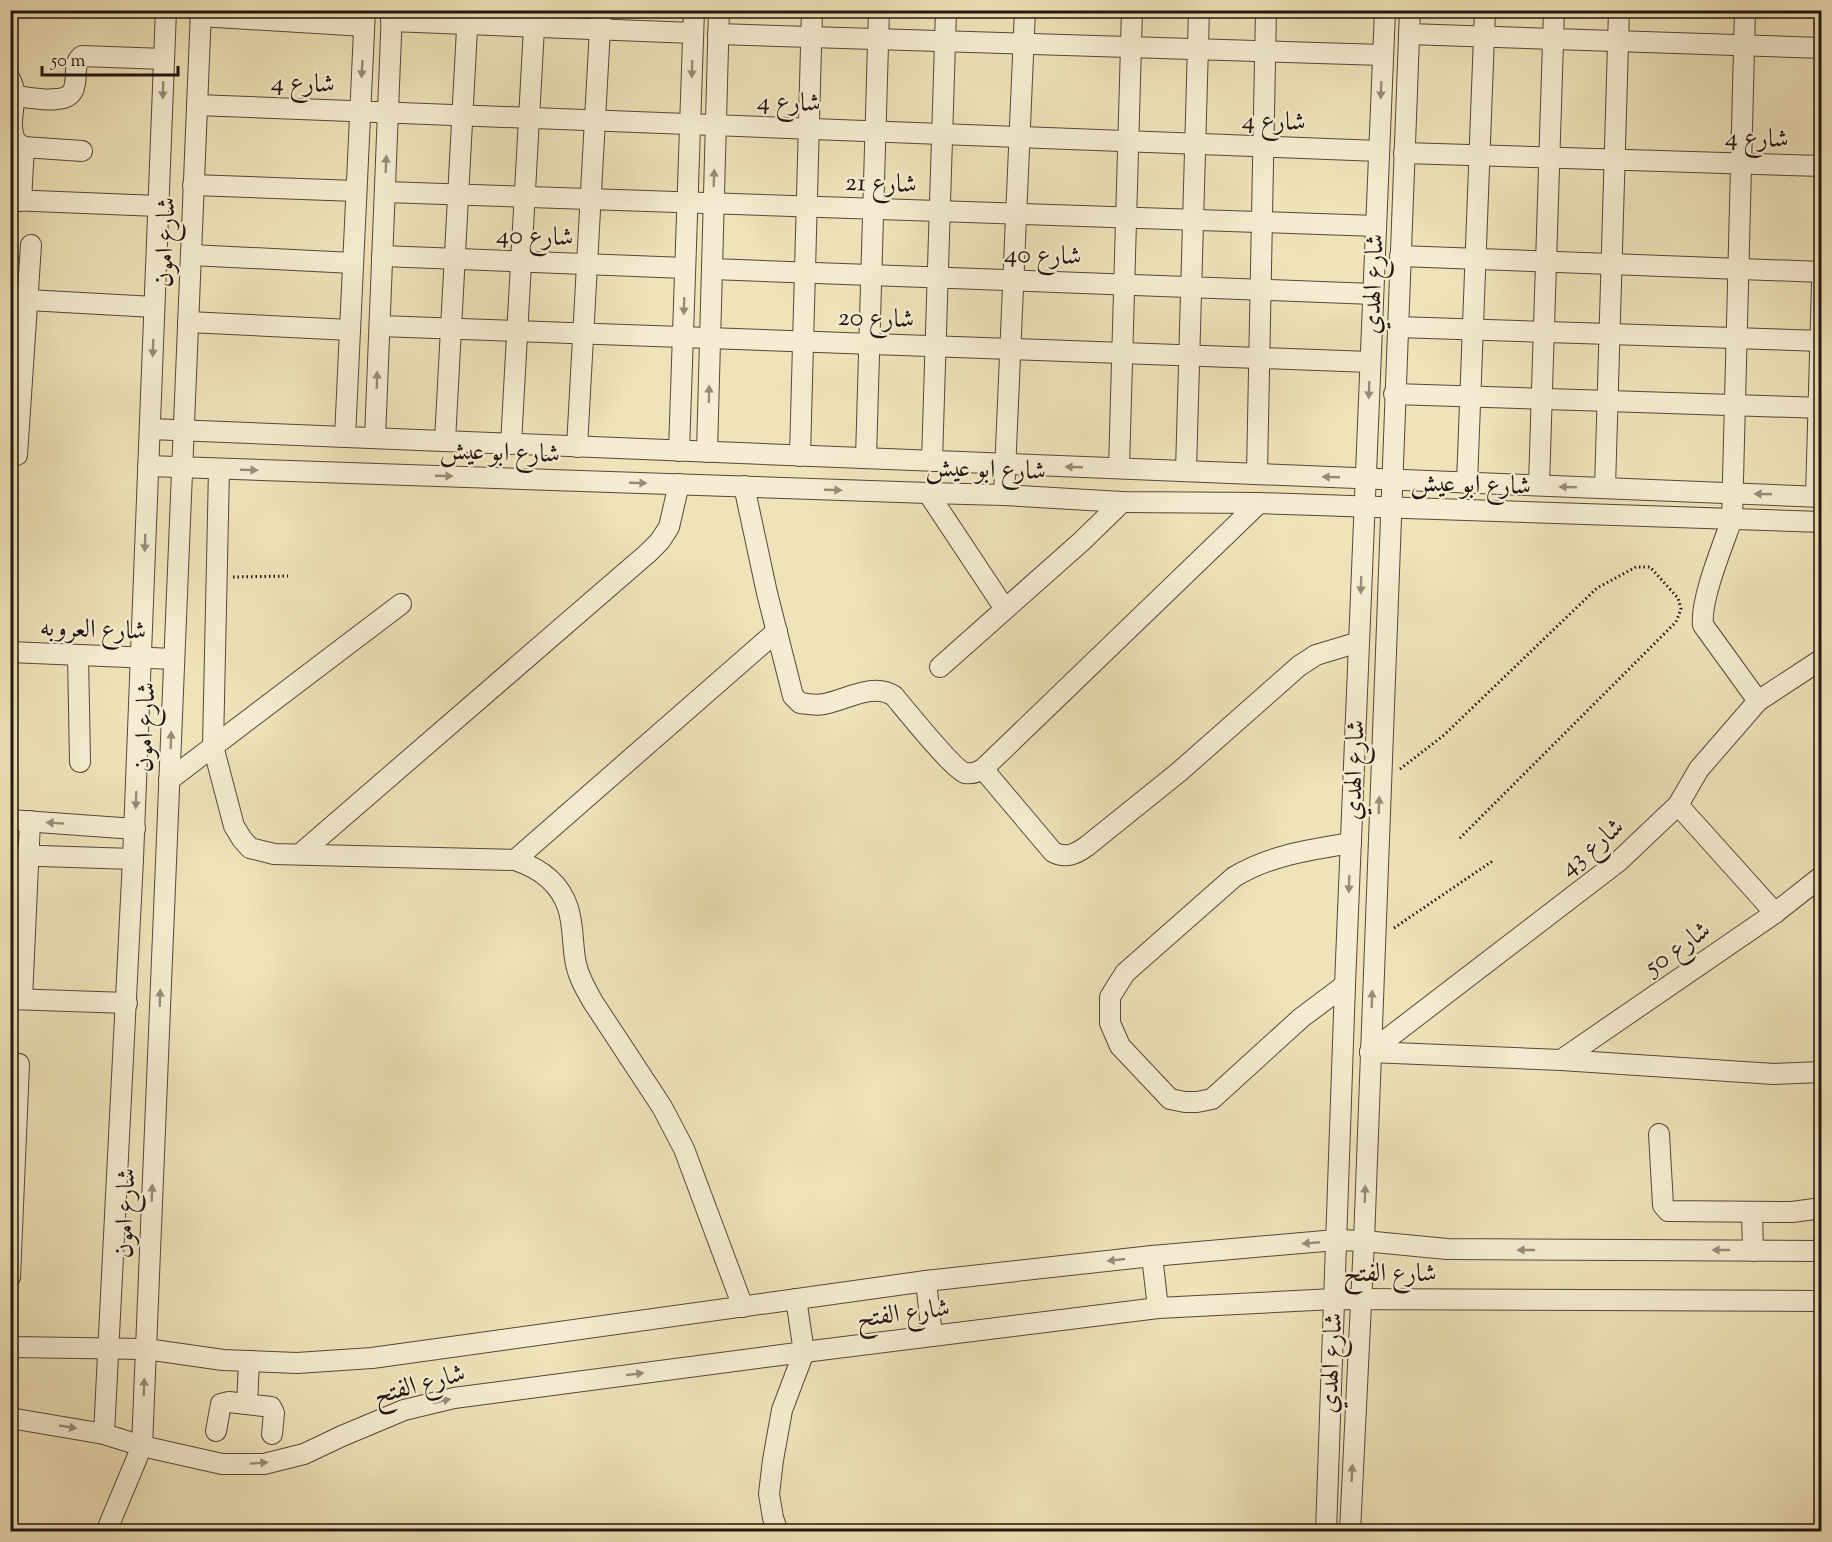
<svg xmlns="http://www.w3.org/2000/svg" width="1832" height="1542" viewBox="0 0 1832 1542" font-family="'Sorts Mill Goudy',Amiri,serif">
<rect width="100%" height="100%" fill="#efe3b9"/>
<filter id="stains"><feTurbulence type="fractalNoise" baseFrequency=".00333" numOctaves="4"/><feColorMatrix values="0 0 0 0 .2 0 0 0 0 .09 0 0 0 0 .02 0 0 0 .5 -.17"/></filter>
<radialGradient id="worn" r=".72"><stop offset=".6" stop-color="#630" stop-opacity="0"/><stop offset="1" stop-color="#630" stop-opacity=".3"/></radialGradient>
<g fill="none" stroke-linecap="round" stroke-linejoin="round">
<g stroke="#55483a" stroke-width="22">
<g id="minor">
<path d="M1745 10 1732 519C1723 545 1700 600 1703 625L1758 701"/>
<polyline points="200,16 364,26"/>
<polyline points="391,21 693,33"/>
<polyline points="718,34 1383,55"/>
<polyline points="1409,34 1822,48"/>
<path d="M10 79C21 98 5 123 16 142L24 147 82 151"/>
<path d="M15 96C28 97 43 101 57 99 87 97 68 65 82 56L164 59"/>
<polyline points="197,105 1379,151"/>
<polyline points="1404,153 1822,166"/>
<polyline points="193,185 356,191"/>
<polyline points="385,192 1376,226"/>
<polyline points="10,200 158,206"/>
<polyline points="21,201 24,147"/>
<polyline points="191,255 353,263"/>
<polyline points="382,256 685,268"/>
<polyline points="1400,256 1822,272"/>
<polyline points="712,269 1373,294"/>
<polyline points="10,299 154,307"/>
<polyline points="188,322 350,330"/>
<polyline points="380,326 1370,362"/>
<polyline points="1397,327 1822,341"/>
<polyline points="1394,394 1822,408"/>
<polyline points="150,429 1822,497"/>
<polyline points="345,437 365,10"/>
<polyline points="375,438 392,10"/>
<polyline points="445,441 468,10"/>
<polyline points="511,444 535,10"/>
<polyline points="577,447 601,10"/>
<polyline points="679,451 694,10"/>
<polyline points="707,452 719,10"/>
<polyline points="17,455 31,245"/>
<polyline points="800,456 812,10"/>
<polyline points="866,458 879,10"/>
<polyline points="932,461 946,10"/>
<polyline points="148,466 928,493 1004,495 1122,502 1259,503 1822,522"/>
<polyline points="1119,468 1132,10"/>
<path d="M219 469 213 746 234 826 242 839 250 848 274 854 515 860C539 868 560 883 568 908 574 926 572 946 576 964 579 978 586 990 593 1002L662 1107 684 1149 743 1307"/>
<polyline points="1186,471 1199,10"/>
<polyline points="1257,474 1266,10"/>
<polyline points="1467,483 1485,10"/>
<polyline points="1539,485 1554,10"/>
<path d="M744 486 767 593 793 696 800 703C808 704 816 706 824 704 846 700 873 682 894 696 905 709 953 769 965 773 972 774 978 772 983 769L1259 503"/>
<polyline points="1605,488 1619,10"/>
<polyline points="928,493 1005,609"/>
<polyline points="1004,495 1025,10"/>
<polyline points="1816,496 1822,284"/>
<polyline points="10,652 174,659"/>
<polyline points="78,655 80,762"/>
<polyline points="940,667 1082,541 1122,502"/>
<path d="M983 769 1053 852C1066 859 1076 854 1087 846L1179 772 1299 666 1316 655 1359 642"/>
<polyline points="169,780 401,604"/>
<polyline points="1678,805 1775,913"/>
<polyline points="10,820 135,829"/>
<polyline points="300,854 648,553 660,541 669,527 679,484"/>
<polyline points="10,855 133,859"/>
<polyline points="515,860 777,631"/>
<path d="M1345 985 1301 1018 1212 1099 1197 1102H1185L1170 1099 1120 1046 1110 1023V997L1125 973 1234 877C1270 855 1310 850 1351 843"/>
<polyline points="10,999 127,1003"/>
<polyline points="22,999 30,821"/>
<polyline points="1370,1052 1619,861 1678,805 1699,769 1758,701 1822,659"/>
<polyline points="1370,1052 1561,1060 1774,1074 1822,1072"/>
<polyline points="1561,1060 1775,913 1822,876"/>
<polyline points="1659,1134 1663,1205 1668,1211 1792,1212 1822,1208"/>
<polyline points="1752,1212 1753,1251"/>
<polyline points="1152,1256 1158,1308"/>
<polyline points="10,1277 19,1064"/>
<polyline points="926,1281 932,1336"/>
<polyline points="10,1347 146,1349 223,1360 297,1363 372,1358 926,1281 1152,1256 1336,1240 1364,1241 1447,1249 1822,1251"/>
<polyline points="247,1404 249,1361"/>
<polyline points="10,1418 104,1434 142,1446 222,1464 264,1464 304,1454 342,1436 404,1410 454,1398 804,1352 1158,1308 1334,1299 1822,1301"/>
<polyline points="216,1431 221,1404 229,1402 271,1407 274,1413 272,1434"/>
<polyline points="104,1434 133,859 166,10"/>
<polyline points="106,1532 142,1446 201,10"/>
<polyline points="778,1532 773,1518 769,1494 773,1460 782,1410 804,1352 796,1299"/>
<polyline points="1326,1532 1345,985 1385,10"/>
<polyline points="1350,1532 1364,1241 1410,10"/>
</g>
</g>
<g stroke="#22150f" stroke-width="3" stroke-dasharray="1.5 3" stroke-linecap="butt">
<polyline points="233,577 288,576"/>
<polyline points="1400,769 1444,735 1597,588 1636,567 1650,567 1678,598 1681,609 1676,622 1459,839"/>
<polyline points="1394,928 1494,860"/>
</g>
<use href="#minor" stroke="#f5edd2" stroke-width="20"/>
</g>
<defs><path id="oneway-solid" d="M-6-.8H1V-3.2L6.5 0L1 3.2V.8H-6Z" transform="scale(1.5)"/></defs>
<g fill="#968c7a">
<use href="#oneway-solid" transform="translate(362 69) rotate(93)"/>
<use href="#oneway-solid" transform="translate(692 69) rotate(92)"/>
<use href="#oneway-solid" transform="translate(163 90) rotate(92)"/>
<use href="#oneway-solid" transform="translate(1381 90) rotate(92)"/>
<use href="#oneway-solid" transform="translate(386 164) rotate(-88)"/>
<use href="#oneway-solid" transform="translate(714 178) rotate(-88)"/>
<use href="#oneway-solid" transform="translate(684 306) rotate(92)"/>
<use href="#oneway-solid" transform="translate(153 348) rotate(92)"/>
<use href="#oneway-solid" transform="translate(377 380) rotate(-88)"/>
<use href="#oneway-solid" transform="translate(1369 390) rotate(92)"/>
<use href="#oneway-solid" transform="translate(709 394) rotate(-89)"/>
<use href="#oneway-solid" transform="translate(1074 467) rotate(-178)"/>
<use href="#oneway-solid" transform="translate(249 470) rotate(2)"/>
<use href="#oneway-solid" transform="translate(444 476) rotate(2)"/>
<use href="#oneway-solid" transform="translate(1331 477) rotate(-178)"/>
<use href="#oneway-solid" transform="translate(638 483) rotate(2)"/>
<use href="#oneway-solid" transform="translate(1568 487) rotate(-178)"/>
<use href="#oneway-solid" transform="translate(833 490) rotate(2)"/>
<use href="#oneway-solid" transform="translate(1763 494) rotate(-178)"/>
<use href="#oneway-solid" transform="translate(145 543) rotate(92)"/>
<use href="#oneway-solid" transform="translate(1361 585) rotate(92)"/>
<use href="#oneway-solid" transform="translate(171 740) rotate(-88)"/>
<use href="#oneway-solid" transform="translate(136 800) rotate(92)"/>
<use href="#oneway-solid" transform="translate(1379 805) rotate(-88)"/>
<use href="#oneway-solid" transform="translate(55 823) rotate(-176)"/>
<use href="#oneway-solid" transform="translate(1349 884) rotate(92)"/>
<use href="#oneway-solid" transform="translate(160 998) rotate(-88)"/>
<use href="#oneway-solid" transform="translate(1372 999) rotate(-88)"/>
<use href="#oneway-solid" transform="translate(152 1193) rotate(-88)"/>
<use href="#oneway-solid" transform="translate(1365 1194) rotate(-88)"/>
<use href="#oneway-solid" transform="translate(1311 1243) rotate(175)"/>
<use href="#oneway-solid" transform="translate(1526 1250) rotate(-180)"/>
<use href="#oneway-solid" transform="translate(1721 1250) rotate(-180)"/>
<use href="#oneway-solid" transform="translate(1116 1260) rotate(174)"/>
<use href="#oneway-solid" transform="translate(635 1374) rotate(-7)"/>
<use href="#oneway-solid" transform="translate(144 1387) rotate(-88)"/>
<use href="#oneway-solid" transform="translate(442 1401) rotate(-13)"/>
<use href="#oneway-solid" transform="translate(68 1427) rotate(10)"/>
<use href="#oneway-solid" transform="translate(259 1463) rotate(-4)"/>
<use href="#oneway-solid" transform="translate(1352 1473) rotate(-87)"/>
</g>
<g text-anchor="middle" stroke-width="4.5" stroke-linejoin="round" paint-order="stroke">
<g font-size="26" fill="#22150f" stroke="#f5edd2">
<text transform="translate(303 82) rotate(2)" y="9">شارع 4</text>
<text transform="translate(789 101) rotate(2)" y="9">شارع 4</text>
<text transform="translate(1274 120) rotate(2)" y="9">شارع 4</text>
<text transform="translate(1757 137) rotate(2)" y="9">شارع 4</text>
<text transform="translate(881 182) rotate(2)" y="9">شارع 21</text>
<text transform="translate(535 235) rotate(2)" y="9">شارع 40</text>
<text transform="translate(164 242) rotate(-88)" y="9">شارع امون</text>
<text transform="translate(1043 254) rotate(2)" y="9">شارع 40</text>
<text transform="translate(1372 284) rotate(-88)" y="9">شارع الهدي</text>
<text transform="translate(876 317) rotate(2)" y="9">شارع 20</text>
<text transform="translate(500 451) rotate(2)" y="9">شارع ابو عيش</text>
<text transform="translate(986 468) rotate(2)" y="9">شارع ابو عيش</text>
<text transform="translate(1471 483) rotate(2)" y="9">شارع ابو عيش</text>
<text transform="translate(93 628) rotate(2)" y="9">شارع العروبه</text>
<text transform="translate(144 727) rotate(-88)" y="9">شارع امون</text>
<text transform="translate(1353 770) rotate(-88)" y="9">شارع الهدي</text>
<text transform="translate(1591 846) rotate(-40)" y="9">شارع 43</text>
<text transform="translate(1677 947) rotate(-35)" y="9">شارع 50</text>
<text transform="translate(124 1213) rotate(-88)" y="9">شارع امون</text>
<text x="1390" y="1281">شارع الفتح</text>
<text transform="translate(903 1312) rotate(-7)" y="9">شارع الفتح</text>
<text transform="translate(1330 1363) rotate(-87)" y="9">شارع الهدي</text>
<text transform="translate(419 1383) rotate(-15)" y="9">شارع الفتح</text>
</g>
</g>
<rect width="1832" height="1542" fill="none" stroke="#efe3b9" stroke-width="36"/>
<rect x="12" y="12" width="1808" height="1518" fill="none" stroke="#22150f" stroke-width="3"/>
<rect x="18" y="18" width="1796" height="1506" fill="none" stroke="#22150f" stroke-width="1.5"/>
<path d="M42 66v9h136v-9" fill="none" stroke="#22150f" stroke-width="3"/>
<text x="51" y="66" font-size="18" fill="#22150f" stroke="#f5edd2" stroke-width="4.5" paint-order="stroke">50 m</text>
<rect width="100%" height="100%" filter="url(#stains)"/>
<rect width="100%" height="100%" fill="url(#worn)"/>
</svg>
